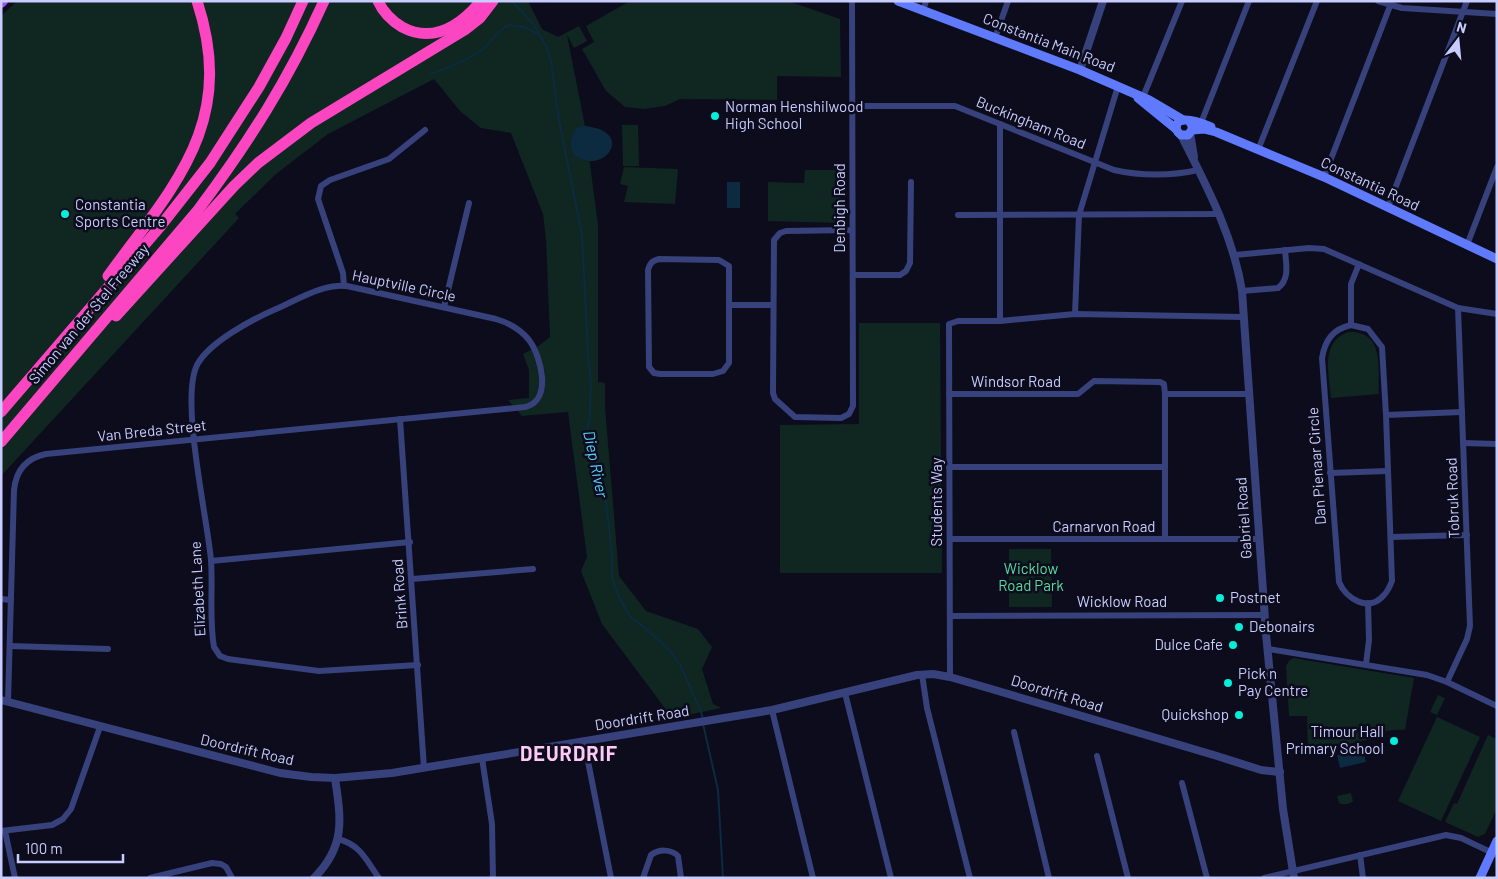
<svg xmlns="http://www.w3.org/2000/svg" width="1498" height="879" viewBox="0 0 1498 879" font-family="Barlow,sans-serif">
<rect width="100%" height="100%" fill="#0c0c1c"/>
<g fill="#0f2621">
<polygon points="17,1 528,1 542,29 558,37 579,26 587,41 574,48 567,35 585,126 598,225 598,382 605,383 605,407 619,576 646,611 698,629 712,647 702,669 713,704 721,708 669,719 670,715 602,624 581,571 587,557 568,412 522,416 508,400 529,398 529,370 523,354 540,345 550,337 546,239 543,214 511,133 481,128 460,111 434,79 328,134 276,174 235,214 239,218 1,476 1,16"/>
<polygon points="630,1 788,1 840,19 841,77 777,76 777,100 680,99 665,106 644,109 625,107 606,91 582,49 594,42 586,26"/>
<polygon points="622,125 638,125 639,166 623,166"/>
<polygon points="624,167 678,169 675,204 624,202 628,186 620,184"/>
<polygon points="805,170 840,170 840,223 768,221 768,182 804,183"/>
<polygon points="859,323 940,323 942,573 780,573 780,425 859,424"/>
<path d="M1348 332C1385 330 1378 368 1379 394L1331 398C1329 374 1320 342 1348 332Z"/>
<polygon points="1009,549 1051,549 1052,607 1009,607"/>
<path d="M1293 658 1414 678 1405 730C1394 729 1378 731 1371 739L1308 753 1307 716H1289L1286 666 1289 661Z"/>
<polygon points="1438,695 1445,698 1437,715 1430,712"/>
<polygon points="1437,717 1480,737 1441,821 1398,801"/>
<polygon points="1488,735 1497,739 1497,808 1485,834 1478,837 1445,822 1454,803 1457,804"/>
<path d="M1351 793 1353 801C1349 805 1343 805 1339 803L1337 796Z"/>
</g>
<g fill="#0c2a40">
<path d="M585 126C632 131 609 168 584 160 580 159 576 156 573 154 569 143 570 136 578 127Z"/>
<rect x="727" y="182" width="13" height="26"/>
<polygon points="1363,749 1366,762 1340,768 1337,755"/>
</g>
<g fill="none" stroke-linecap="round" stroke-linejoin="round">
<g stroke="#0c2a40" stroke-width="2">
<polyline points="513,2 534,25 547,48 551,61 559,120 582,235 588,355 591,382 590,416 587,433 589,447 601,473 606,501 612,556 612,577 618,595 629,615 659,640 670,651 680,665 701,711 703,720"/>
<path d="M431 74C448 67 467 61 482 50 491 42 497 32 508 25L524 27 538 34"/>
<polyline points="703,724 718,790 723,878"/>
</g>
<g stroke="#37417b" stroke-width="6">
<polyline points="852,1 853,406 849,414 841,418 795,417 775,399 773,393 774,240 780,233 786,231 852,230"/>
<polyline points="1378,1 1402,8 1497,14"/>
<polyline points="923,11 926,1"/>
<polyline points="995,38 1008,1"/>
<polyline points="1143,97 1182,1"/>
<path d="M852 106H955L1114 170C1140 176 1172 176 1198 170"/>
<polyline points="1201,123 1249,1"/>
<polyline points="1258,150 1317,1"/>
<polyline points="1324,177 1390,6"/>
<polyline points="1388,207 1467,1"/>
<polyline points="958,215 1219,214"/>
<polyline points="1467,245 1497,167"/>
<polyline points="1235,255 1309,248 1324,249 1458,308 1497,314"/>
<path d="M659 259 719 260 729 266V363L723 371 713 374H660L654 373 649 367 648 270C650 263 652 261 659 259Z"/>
<polyline points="853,275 900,275 906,271 910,263 911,182"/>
<polyline points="344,286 343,273 318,199 321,186 330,180 389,159 425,130"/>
<path d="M1242 291 1278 288C1290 279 1286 264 1285 250"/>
<polyline points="729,305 773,305"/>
<polyline points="444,307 469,203"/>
<polyline points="1075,314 1079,215 1118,86"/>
<polyline points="1000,321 1000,124"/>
<path d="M1351 325 1368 329 1382 347 1386 415 1392 581C1390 586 1387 592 1384 595 1369 613 1346 599 1339 582L1322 358C1325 340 1333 329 1351 325Z"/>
<polyline points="1351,325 1351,284 1359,264"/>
<polyline points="949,394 1078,394 1094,381 1160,382 1164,384 1165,394 1249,394"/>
<polyline points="1165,394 1165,539"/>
<polyline points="1386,415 1462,412"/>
<polyline points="400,419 424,768"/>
<polyline points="1463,443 1497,444"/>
<polyline points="949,467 1165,467"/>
<polyline points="1330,473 1388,471"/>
<polyline points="1391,537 1467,535"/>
<polyline points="950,539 1259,539"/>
<polyline points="211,561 410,542"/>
<polyline points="412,579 533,569"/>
<polyline points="1,599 11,600"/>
<polyline points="950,616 1265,615"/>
<polyline points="10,646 108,649"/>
<polyline points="1268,649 1427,675 1447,682 1497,706"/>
<polyline points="1366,664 1369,640 1368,603"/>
<polyline points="922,674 927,708 970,878"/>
<polyline points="950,677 949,324 958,321 1000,321 1075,314 1244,317"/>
<polyline points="1447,682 1467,639 1470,626 1458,308"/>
<polyline points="845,693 891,878"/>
<path d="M8 702 14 490C16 471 26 458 46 454L525 407C553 401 541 356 529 340 520 329 509 323 496 319L347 286C322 284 299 299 276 309 253 319 209 342 197 365 180 400 207 516 211 560 213 588 209 619 214 647L220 656 228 659 319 671 418 665"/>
<polyline points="772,710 813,878"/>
<polyline points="1014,732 1049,878"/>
<polyline points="584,741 611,878"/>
<polyline points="1097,756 1128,878"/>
<polyline points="482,758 492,824 493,878"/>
<polyline points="1182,783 1207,878"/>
<polyline points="1,831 52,825 63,819 71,809 100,727"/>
<polyline points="5,831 15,878"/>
<path d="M338 839C361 845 366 860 379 878"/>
<polyline points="1360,855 1363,878"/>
<polyline points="150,878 212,863 221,864 226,867 232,878"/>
<path d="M643 878 651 855C659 849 671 849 678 856L681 878"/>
<polyline points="1264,878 1446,835 1461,838 1497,855"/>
</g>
<g stroke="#37417b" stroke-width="8">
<polyline points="1080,70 1103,1"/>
<polyline points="1190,133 1194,157"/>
<path d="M1181 135C1206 185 1233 235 1242 291L1266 634 1283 809 1294 878"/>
<polyline points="1,700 280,773 311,777 335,778 392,773 772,710 917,675 933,674 950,677 988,688 1217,756 1261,770 1280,772"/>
<path d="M314 878C346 846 341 819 335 778"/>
</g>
<g stroke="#607afd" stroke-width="9">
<polyline points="898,1 1080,70 1149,100 1183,120"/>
<polyline points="1138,98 1176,129"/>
<path d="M1189 121 1192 125V130L1188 135H1181C1177 132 1175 129 1177 124 1181 115 1204 124 1211 127"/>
<polyline points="1192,130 1204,129 1216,132 1324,177 1497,259"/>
<polyline points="1480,878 1497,841"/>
</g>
<polyline stroke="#9b50fc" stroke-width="10" points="1,3 3,1"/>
<g stroke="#fc45c0" stroke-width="11">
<path d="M378 1C383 12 392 21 402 27 433 44 461 25 481 1"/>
<path d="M108 276C175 184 237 123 197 1"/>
<polyline points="116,316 234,186 258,163 311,123 466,29 480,18 493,1"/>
<polyline points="1,412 159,228 210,163 259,87 286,38 303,1"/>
<path d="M1 442 198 210C249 142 289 79 324 1"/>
</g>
</g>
<g fill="#04eed9" stroke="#0c0c1c" stroke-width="2">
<circle cx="715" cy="116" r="5"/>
<circle cx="65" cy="214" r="5"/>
<circle cx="1220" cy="598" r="5"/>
<circle cx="1239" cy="627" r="5"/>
<circle cx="1233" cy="645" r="5"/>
<circle cx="1228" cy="683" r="5"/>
<circle cx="1239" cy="715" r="5"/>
<circle cx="1394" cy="741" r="5"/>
</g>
<g text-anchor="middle" stroke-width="5" stroke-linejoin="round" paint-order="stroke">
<g font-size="15" fill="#c8ccfe" stroke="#0c0c1c">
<text transform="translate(1049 43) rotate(21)" y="5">Constantia Main Road</text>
<text transform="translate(1031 123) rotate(22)" y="5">Buckingham Road</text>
<text transform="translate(1370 184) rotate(25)" y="5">Constantia Road</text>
<text transform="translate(840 208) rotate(-90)" y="5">Denbigh Road</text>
<text transform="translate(404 286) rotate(12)" y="5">Hauptville Circle</text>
<text transform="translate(89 314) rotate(-50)" y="5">Simon van der Stel Freeway</text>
<text x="1016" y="387">Windsor Road</text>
<text transform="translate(152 431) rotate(-6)" y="5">Van Breda Street</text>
<text transform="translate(1317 466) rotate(-94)" y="5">Dan Pienaar Circle</text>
<text transform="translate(1453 498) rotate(-92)" y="5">Tobruk Road</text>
<text transform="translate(937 502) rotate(-90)" y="5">Students Way</text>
<text transform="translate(1244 518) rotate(-94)" y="5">Gabriel Road</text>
<text x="1104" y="532">Carnarvon Road</text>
<text transform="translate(198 589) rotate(-93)" y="5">Elizabeth Lane</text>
<text transform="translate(400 594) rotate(-94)" y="5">Brink Road</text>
<text x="1122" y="607">Wicklow Road</text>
<text transform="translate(1057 694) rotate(17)" y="5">Doordrift Road</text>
<text transform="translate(642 718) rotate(-9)" y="5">Doordrift Road</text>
<text transform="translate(247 750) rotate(13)" y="5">Doordrift Road</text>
</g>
<g font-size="15" fill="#c8ccfe" stroke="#0c0c1c" text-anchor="start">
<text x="725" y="112">Norman Henshilwood<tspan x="725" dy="17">High School</tspan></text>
<text x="75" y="210">Constantia<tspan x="75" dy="17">Sports Centre</tspan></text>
<text x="1230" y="603">Postnet</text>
<text x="1249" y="632">Debonairs</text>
<text x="1223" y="650" text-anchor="end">Dulce Cafe</text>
<text x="1238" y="679">Pick n<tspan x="1238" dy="17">Pay Centre</tspan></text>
<text x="1229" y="720" text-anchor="end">Quickshop</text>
<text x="1384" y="737" text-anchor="end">Timour Hall<tspan x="1384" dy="17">Primary School</tspan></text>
</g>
<g font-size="15" fill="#56dca1" stroke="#0c0c1c">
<text x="1031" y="574">Wicklow<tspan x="1031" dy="17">Road Park</tspan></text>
</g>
<g font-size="16" font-style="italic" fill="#57d0fd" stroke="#0c0c1c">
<text transform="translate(596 464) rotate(78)" y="6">Diep River</text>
</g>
<g font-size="20" font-weight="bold" letter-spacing="1" fill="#fecaf5" stroke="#0c0c1c">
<text x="569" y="761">DEURDRIF</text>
</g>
</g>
<rect width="1498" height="879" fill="none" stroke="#c8ccfe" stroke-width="5"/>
<g transform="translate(1458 40) rotate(16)" stroke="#0c0c1c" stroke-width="4" paint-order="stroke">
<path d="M0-4L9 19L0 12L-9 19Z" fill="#c8ccfe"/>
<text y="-8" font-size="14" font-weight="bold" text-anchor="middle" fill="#c8ccfe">N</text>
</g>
<path d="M18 854v8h105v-8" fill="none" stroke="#c8ccfe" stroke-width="2.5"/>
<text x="25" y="854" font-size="15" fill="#c8ccfe" stroke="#0c0c1c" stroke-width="4" paint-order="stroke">100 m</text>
</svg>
